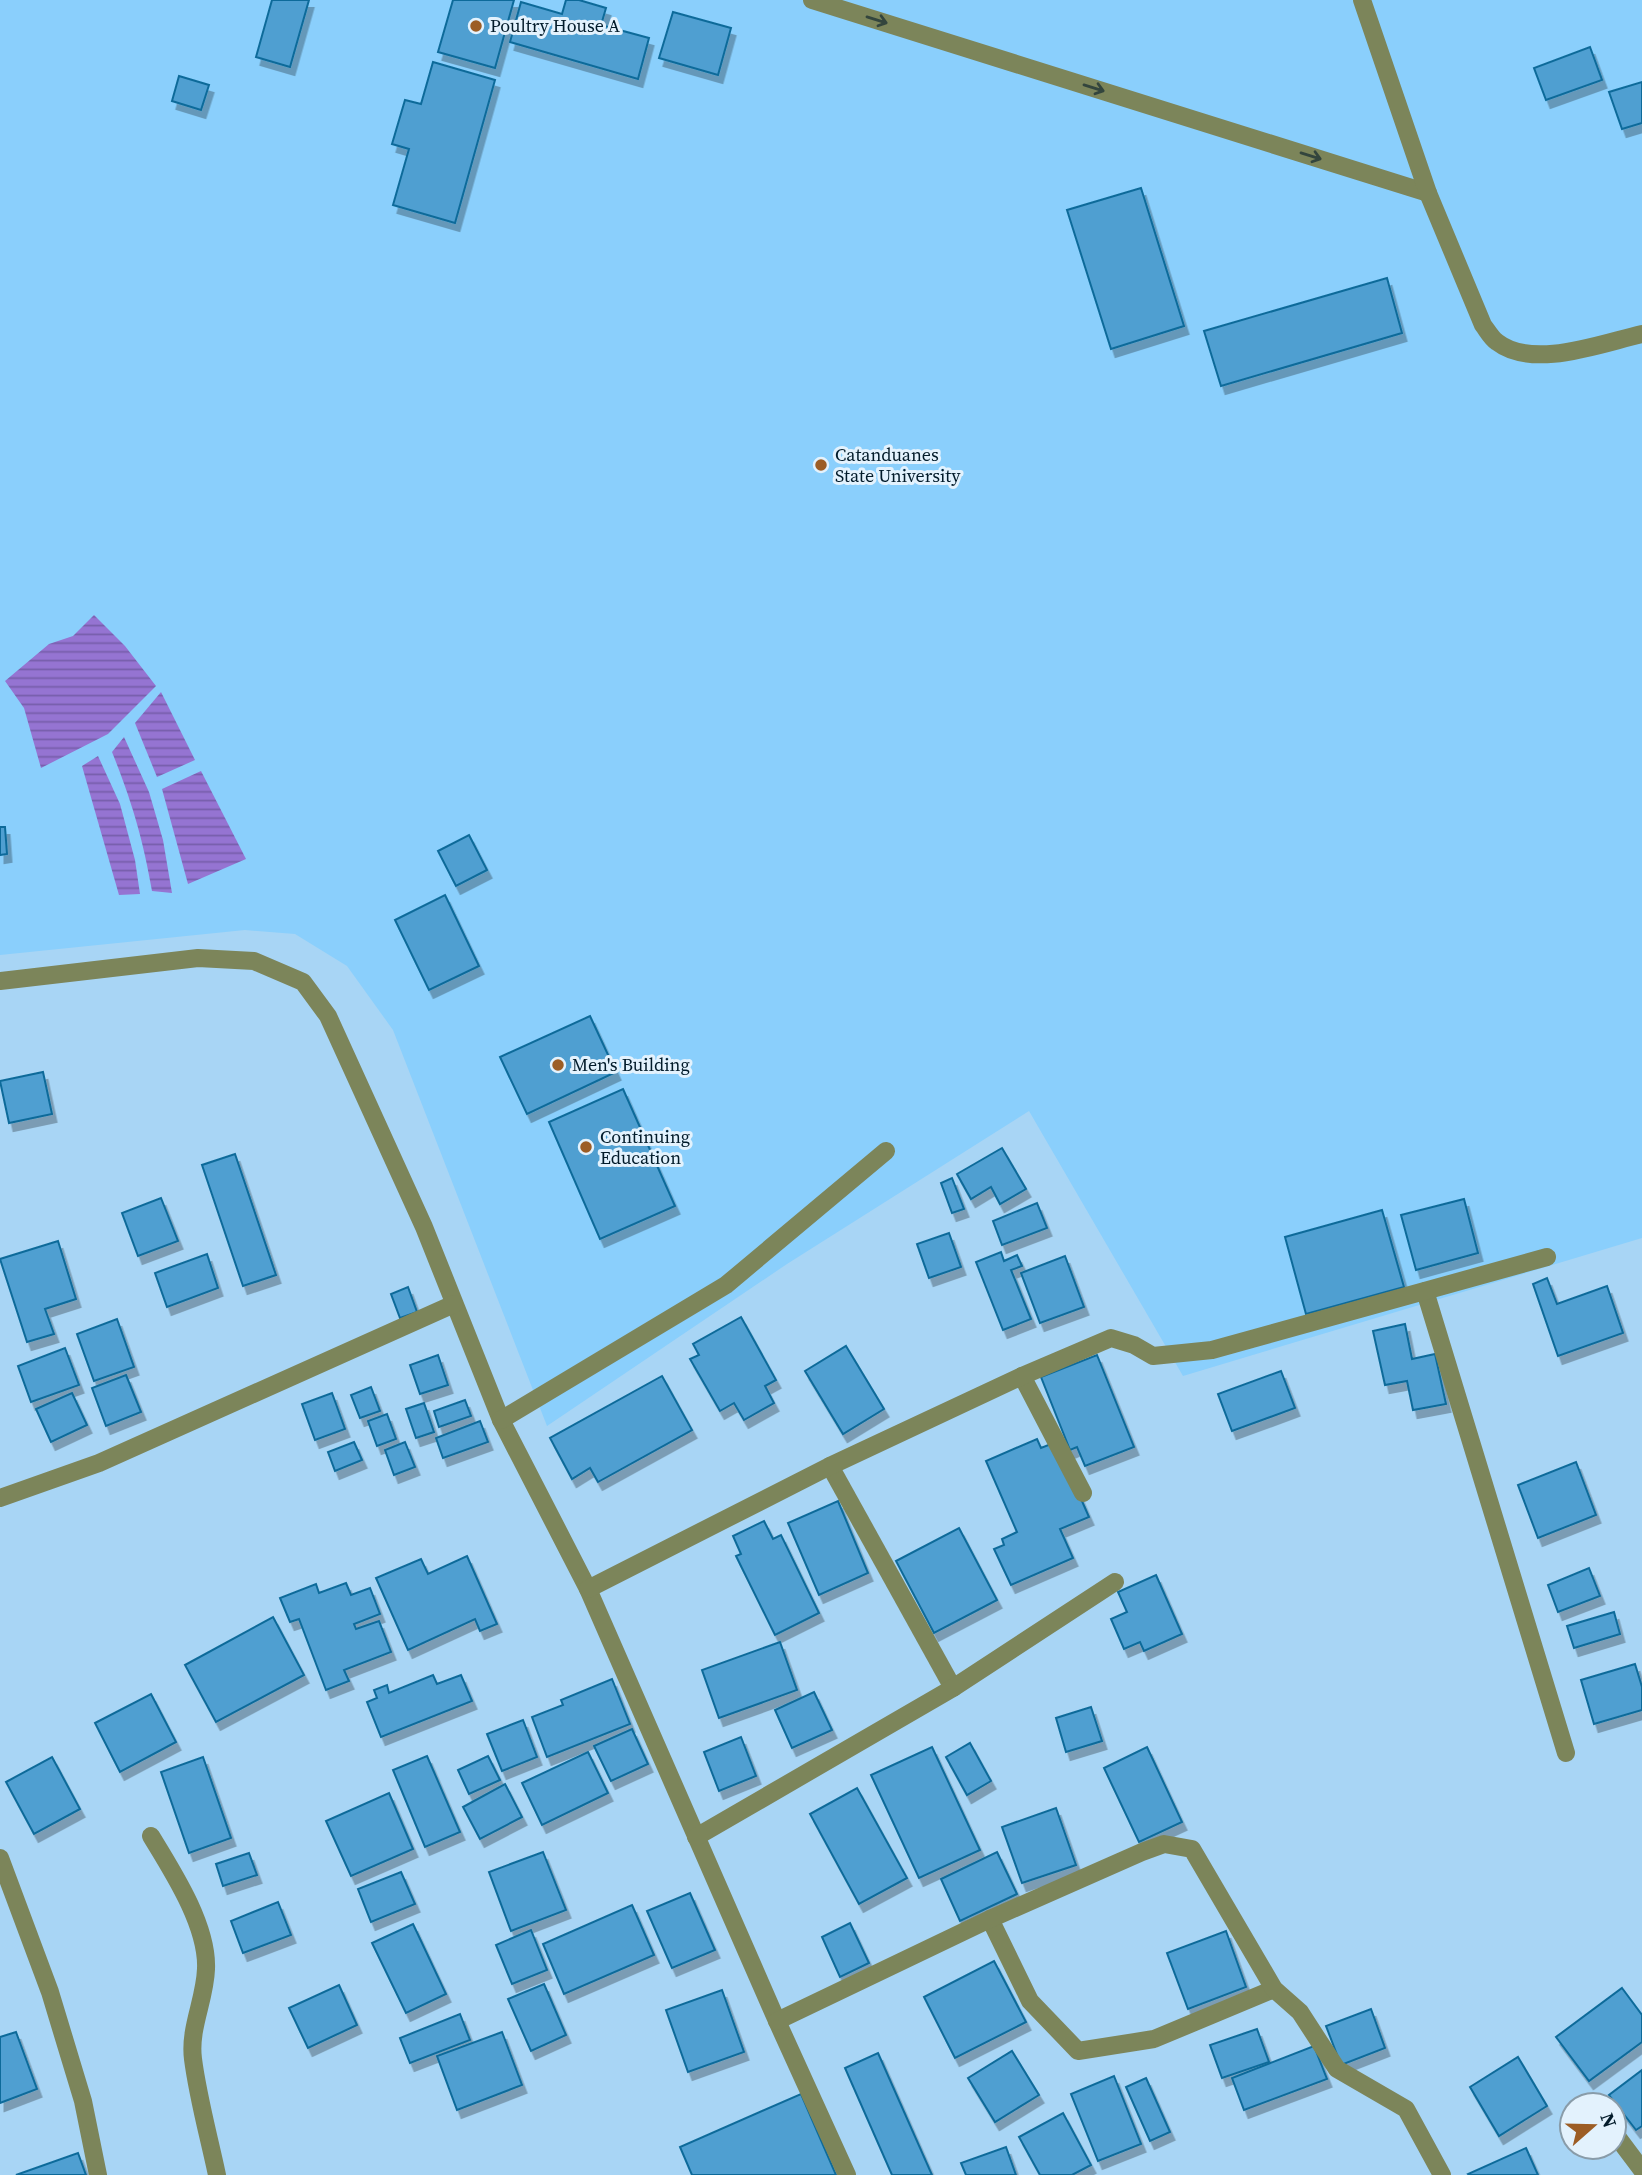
<svg xmlns="http://www.w3.org/2000/svg" width="1642" height="2175" viewBox="0 0 1642 2175" font-family="'Source Serif 4',serif">
<defs>
<pattern id="water-rules" width="6" height="5" patternUnits="userSpaceOnUse" patternTransform="scale(1.75)"><rect width="6" height="5" fill="#9574d2"/><path d="M0 2.5h6" fill="none" stroke="#775eab"/></pattern>
<filter id="shadow"><feDropShadow dx="4.5" dy="8" stdDeviation="0" flood-color="#0004"/></filter>
</defs>
<rect width="100%" height="100%" fill="#a8d5f5"/>
<polygon fill="#8acffc" points="0,0 1642,0 1642,1238 1183,1376 1029,1111 787,1264 547,1426 393,1030 347,966 295,934 245,930 0,955"/>
<g fill="url(#water-rules)">
<polygon points="94,615 125,646 156,686 108,734 41,768 24,708 5,681 49,644 73,636"/>
<polygon points="161,692 195,760 157,777 135,723"/>
<path d="M124 737 149 792 163 840 172 893 152 891C143 839 132 802 112 752Z"/>
<polygon points="98,756 120,804 135,860 140,894 119,895 82,766"/>
<polygon points="201,771 246,859 188,884 162,789"/>
</g>
<g fill="#4f9fd1" stroke="#0e6b9a" stroke-width="2" filter="url(#shadow)">
<polygon points="272,0 309,0 290,67 256,57"/>
<polygon points="453,0 514,0 495,68 438,52"/>
<polygon points="566,0 579,0 606,8 601,25 649,38 638,79 510,42 521,2 562,14"/>
<polygon points="673,12 731,28 718,75 659,58"/>
<polygon points="1590,47 1602,80 1546,100 1534,68"/>
<polygon points="433,62 495,80 455,223 393,205 409,149 392,144 405,100 421,104"/>
<polygon points="179,76 209,85 201,110 172,101"/>
<polygon points="1642,82 1642,123 1622,129 1609,92"/>
<polygon points="1141,188 1184,326 1111,349 1067,210"/>
<polygon points="1387,278 1402,333 1221,386 1204,331"/>
<polygon points="0,827 5,827 7,854 0,855"/>
<polygon points="469,835 487,870 456,886 438,851"/>
<polygon points="445,895 479,966 429,990 395,920"/>
<polygon points="590,1016 616,1072 527,1114 500,1057"/>
<polygon points="43,1072 52,1114 9,1123 0,1081"/>
<polygon points="623,1089 675,1206 600,1239 549,1122"/>
<polygon points="1002,1148 1026,1189 1000,1204 991,1187 971,1199 957,1174"/>
<polygon points="235,1154 276,1275 243,1286 202,1165"/>
<polygon points="952,1178 964,1209 952,1213 941,1183"/>
<polygon points="161,1198 178,1241 138,1256 122,1213"/>
<polygon points="1464,1199 1478,1253 1416,1270 1401,1215"/>
<polygon points="1037,1203 1047,1228 1002,1245 993,1221"/>
<polygon points="1382,1210 1404,1287 1306,1314 1285,1237"/>
<polygon points="949,1233 961,1267 929,1278 917,1244"/>
<polygon points="58,1241 76,1299 45,1309 54,1334 27,1342 0,1259"/>
<polygon points="1001,1252 1004,1261 1017,1255 1022,1266 1011,1270 1031,1319 1003,1330 976,1262"/>
<polygon points="207,1254 218,1288 167,1307 155,1273"/>
<polygon points="1065,1256 1084,1307 1040,1323 1021,1273"/>
<polygon points="1547,1278 1557,1304 1607,1286 1623,1333 1558,1356 1533,1284"/>
<polygon points="408,1287 417,1312 400,1318 391,1294"/>
<polygon points="741,1317 776,1380 765,1386 774,1403 744,1420 734,1403 720,1411 690,1359 699,1355 693,1344"/>
<polygon points="117,1319 134,1367 94,1381 77,1334"/>
<polygon points="1405,1324 1412,1359 1435,1354 1446,1404 1413,1410 1407,1381 1385,1385 1373,1331"/>
<polygon points="846,1346 884,1409 843,1434 805,1371"/>
<polygon points="65,1348 79,1385 31,1402 18,1366"/>
<polygon points="438,1355 448,1385 420,1394 410,1365"/>
<polygon points="1097,1355 1134,1447 1085,1466 1077,1447 1070,1450 1041,1377"/>
<polygon points="1281,1371 1295,1408 1232,1431 1218,1394"/>
<polygon points="126,1375 141,1412 106,1426 92,1388"/>
<polygon points="662,1376 692,1430 598,1482 590,1468 572,1479 550,1438"/>
<polygon points="371,1387 380,1411 360,1418 351,1395"/>
<polygon points="72,1393 87,1425 51,1442 36,1409"/>
<polygon points="332,1393 345,1429 315,1440 302,1404"/>
<polygon points="465,1400 471,1416 439,1427 434,1411"/>
<polygon points="424,1403 434,1432 416,1438 406,1409"/>
<polygon points="387,1414 396,1439 377,1446 368,1421"/>
<polygon points="480,1421 488,1442 443,1458 436,1438"/>
<polygon points="1037,1439 1041,1448 1056,1442 1089,1517 1060,1529 1073,1558 1011,1585 994,1549 1004,1545 1002,1539 1017,1532 986,1461"/>
<polygon points="354,1442 362,1460 335,1471 328,1452"/>
<polygon points="405,1442 415,1467 394,1475 385,1450"/>
<polygon points="1576,1462 1596,1515 1538,1538 1518,1485"/>
<polygon points="838,1501 868,1573 819,1595 788,1523"/>
<polygon points="764,1521 773,1539 781,1535 819,1613 775,1635 736,1556 741,1554 733,1536"/>
<polygon points="959,1528 997,1600 934,1633 896,1561"/>
<polygon points="467,1556 497,1624 480,1631 475,1619 408,1650 376,1578 421,1559 428,1574"/>
<polygon points="1589,1568 1600,1596 1558,1612 1548,1585"/>
<polygon points="1156,1575 1182,1634 1144,1651 1140,1642 1124,1649 1111,1619 1127,1612 1118,1592"/>
<polygon points="346,1583 351,1595 370,1588 380,1614 354,1624 356,1629 379,1621 391,1652 344,1670 349,1681 326,1690 299,1619 290,1622 280,1598 316,1584 319,1593"/>
<polygon points="1614,1612 1620,1634 1574,1648 1567,1626"/>
<polygon points="273,1617 304,1675 216,1722 185,1665"/>
<polygon points="780,1642 797,1690 719,1718 702,1670"/>
<polygon points="1635,1664 1642,1687 1642,1710 1594,1724 1581,1680"/>
<polygon points="433,1675 437,1684 461,1675 472,1701 381,1737 367,1702 377,1698 374,1690 387,1685 389,1693"/>
<polygon points="612,1679 630,1724 547,1757 532,1717 563,1705 561,1700"/>
<polygon points="814,1692 832,1730 792,1748 775,1710"/>
<polygon points="151,1694 176,1742 120,1772 95,1723"/>
<polygon points="1091,1707 1102,1741 1066,1752 1056,1718"/>
<polygon points="523,1720 537,1757 502,1771 487,1734"/>
<polygon points="632,1729 648,1764 611,1781 594,1746"/>
<polygon points="741,1737 756,1776 719,1791 704,1752"/>
<polygon points="970,1743 991,1781 967,1795 946,1757"/>
<polygon points="932,1747 980,1850 919,1878 871,1775"/>
<polygon points="1147,1747 1182,1822 1139,1842 1104,1768"/>
<polygon points="588,1752 608,1793 542,1825 522,1783"/>
<polygon points="427,1756 460,1832 425,1847 393,1770"/>
<polygon points="488,1756 500,1780 469,1794 458,1770"/>
<polygon points="52,1757 80,1809 34,1834 6,1782"/>
<polygon points="203,1757 231,1838 189,1853 161,1772"/>
<polygon points="505,1784 522,1817 480,1839 463,1807"/>
<polygon points="857,1788 907,1878 859,1904 810,1814"/>
<polygon points="389,1793 413,1849 351,1876 326,1821"/>
<polygon points="1056,1808 1076,1865 1022,1883 1002,1827"/>
<polygon points="543,1852 566,1910 511,1931 489,1872"/>
<polygon points="997,1852 1017,1894 960,1921 941,1879"/>
<polygon points="249,1853 257,1875 223,1886 216,1864"/>
<polygon points="401,1872 415,1904 371,1922 358,1889"/>
<polygon points="690,1893 715,1950 672,1968 647,1911"/>
<polygon points="278,1902 291,1935 243,1953 231,1921"/>
<polygon points="632,1905 654,1955 564,1994 543,1944"/>
<polygon points="850,1923 869,1963 840,1977 822,1937"/>
<polygon points="413,1924 446,1994 406,2013 372,1943"/>
<polygon points="531,1930 547,1970 512,1984 496,1945"/>
<polygon points="1226,1931 1246,1987 1188,2009 1167,1953"/>
<polygon points="994,1961 1026,2022 955,2058 924,1997"/>
<polygon points="544,1984 566,2035 531,2051 508,1999"/>
<polygon points="339,1985 357,2025 308,2048 289,2008"/>
<polygon points="1622,1988 1642,2015 1642,2042 1589,2081 1556,2037"/>
<polygon points="722,1990 744,2052 688,2072 666,2010"/>
<polygon points="1371,2009 1385,2048 1341,2065 1326,2026"/>
<polygon points="460,2014 470,2040 410,2063 400,2038"/>
<polygon points="1257,2029 1269,2062 1222,2078 1210,2045"/>
<polygon points="16,2032 37,2089 0,2103 0,2037"/>
<polygon points="502,2032 522,2085 457,2110 437,2056"/>
<polygon points="1314,2046 1327,2079 1244,2110 1232,2078"/>
<polygon points="1012,2051 1039,2095 995,2122 968,2078"/>
<polygon points="878,2053 932,2175 892,2175 845,2068"/>
<polygon points="1518,2057 1547,2106 1499,2136 1470,2087"/>
<polygon points="1642,2070 1642,2126 1636,2130 1609,2095"/>
<polygon points="1114,2076 1141,2144 1098,2161 1071,2094"/>
<polygon points="1146,2078 1170,2132 1150,2141 1126,2087"/>
<polygon points="801,2094 836,2175 692,2175 680,2147"/>
<polygon points="1063,2113 1091,2165 1072,2175 1040,2175 1019,2137"/>
<polygon points="1006,2147 1016,2175 966,2175 961,2163"/>
<polygon points="1526,2148 1538,2175 1469,2175 1468,2174"/>
<polygon points="78,2153 86,2175 16,2175"/>
</g>
<g fill="none" stroke-linecap="round" stroke-linejoin="round">
<g stroke="#7c855a" stroke-width="18">
<polyline points="812,0 1428,193"/>
<path d="M1362 0 1428 193 1483 325C1487 330 1491 338 1497 342 1533 370 1602 343 1642 334"/>
<polyline points="0,981 198,958 254,961 303,982 328,1016 424,1227 501,1420 588,1589 777,2021 847,2175"/>
<polyline points="1425,1291 1566,1753"/>
<polyline points="1022,1376 1083,1493"/>
<polyline points="501,1420 726,1285 886,1151"/>
<polyline points="830,1466 953,1688"/>
<polyline points="0,1498 99,1463 454,1304"/>
<polyline points="588,1589 830,1466 1022,1376 1111,1338 1134,1345 1153,1356 1212,1350 1547,1257"/>
<path d="M151 1836C173 1872 208 1926 206 1969 205 2000 189 2028 193 2059 198 2098 209 2137 217 2175"/>
<polyline points="696,1837 953,1688 1115,1582"/>
<polyline points="0,1858 50,1992 83,2101 98,2175"/>
<polyline points="990,1919 1030,2001 1078,2051 1154,2039 1274,1989"/>
<polyline points="777,2021 990,1919 1142,1852 1164,1844 1192,1849 1274,1989 1300,2012 1337,2069 1406,2109 1442,2175"/>
<polyline points="1618,2138 1642,2170"/>
</g>
</g>
<defs><path id="oneway-shaft" d="M-6 0H5M1.5-3L5.5 0L1.5 3" fill="none" stroke-width="1.6" stroke-linecap="round" stroke-linejoin="round" transform="scale(1.75)"/></defs>
<g stroke="#33453d">
<use href="#oneway-shaft" transform="translate(877 20) rotate(17)"/>
<use href="#oneway-shaft" transform="translate(1094 88) rotate(17)"/>
<use href="#oneway-shaft" transform="translate(1311 156) rotate(17)"/>
</g>
<g fill="#9c5d25" stroke="#e3f2fd" stroke-width="2.5">
<circle cx="476" cy="26" r="7"/>
<circle cx="821" cy="465" r="7"/>
<circle cx="558" cy="1065" r="7"/>
<circle cx="586" cy="1147" r="7"/>
</g>
<g text-anchor="middle" stroke-width="6" stroke-linejoin="round" paint-order="stroke">
<g font-size="18" fill="#021b2a" stroke="#e3f2fd" text-anchor="start">
<text x="490" y="32">Poultry House A</text>
<text x="835" y="461">Catanduanes<tspan x="835" dy="21">State University</tspan></text>
<text x="572" y="1071">Men's Building</text>
<text x="600" y="1143">Continuing<tspan x="600" dy="21">Education</tspan></text>
</g>
</g>
<g transform="translate(1593 2126) rotate(70)"><circle r="33" fill="#e3f2fd" stroke="#899ca9" stroke-width="2"/>
<path d="M0-5L12 26L0 18L-12 26Z" fill="#9c5d25"/>
<text y="-10" font-size="19" font-weight="bold" text-anchor="middle" fill="#021b2a">N</text>
</g>
</svg>
